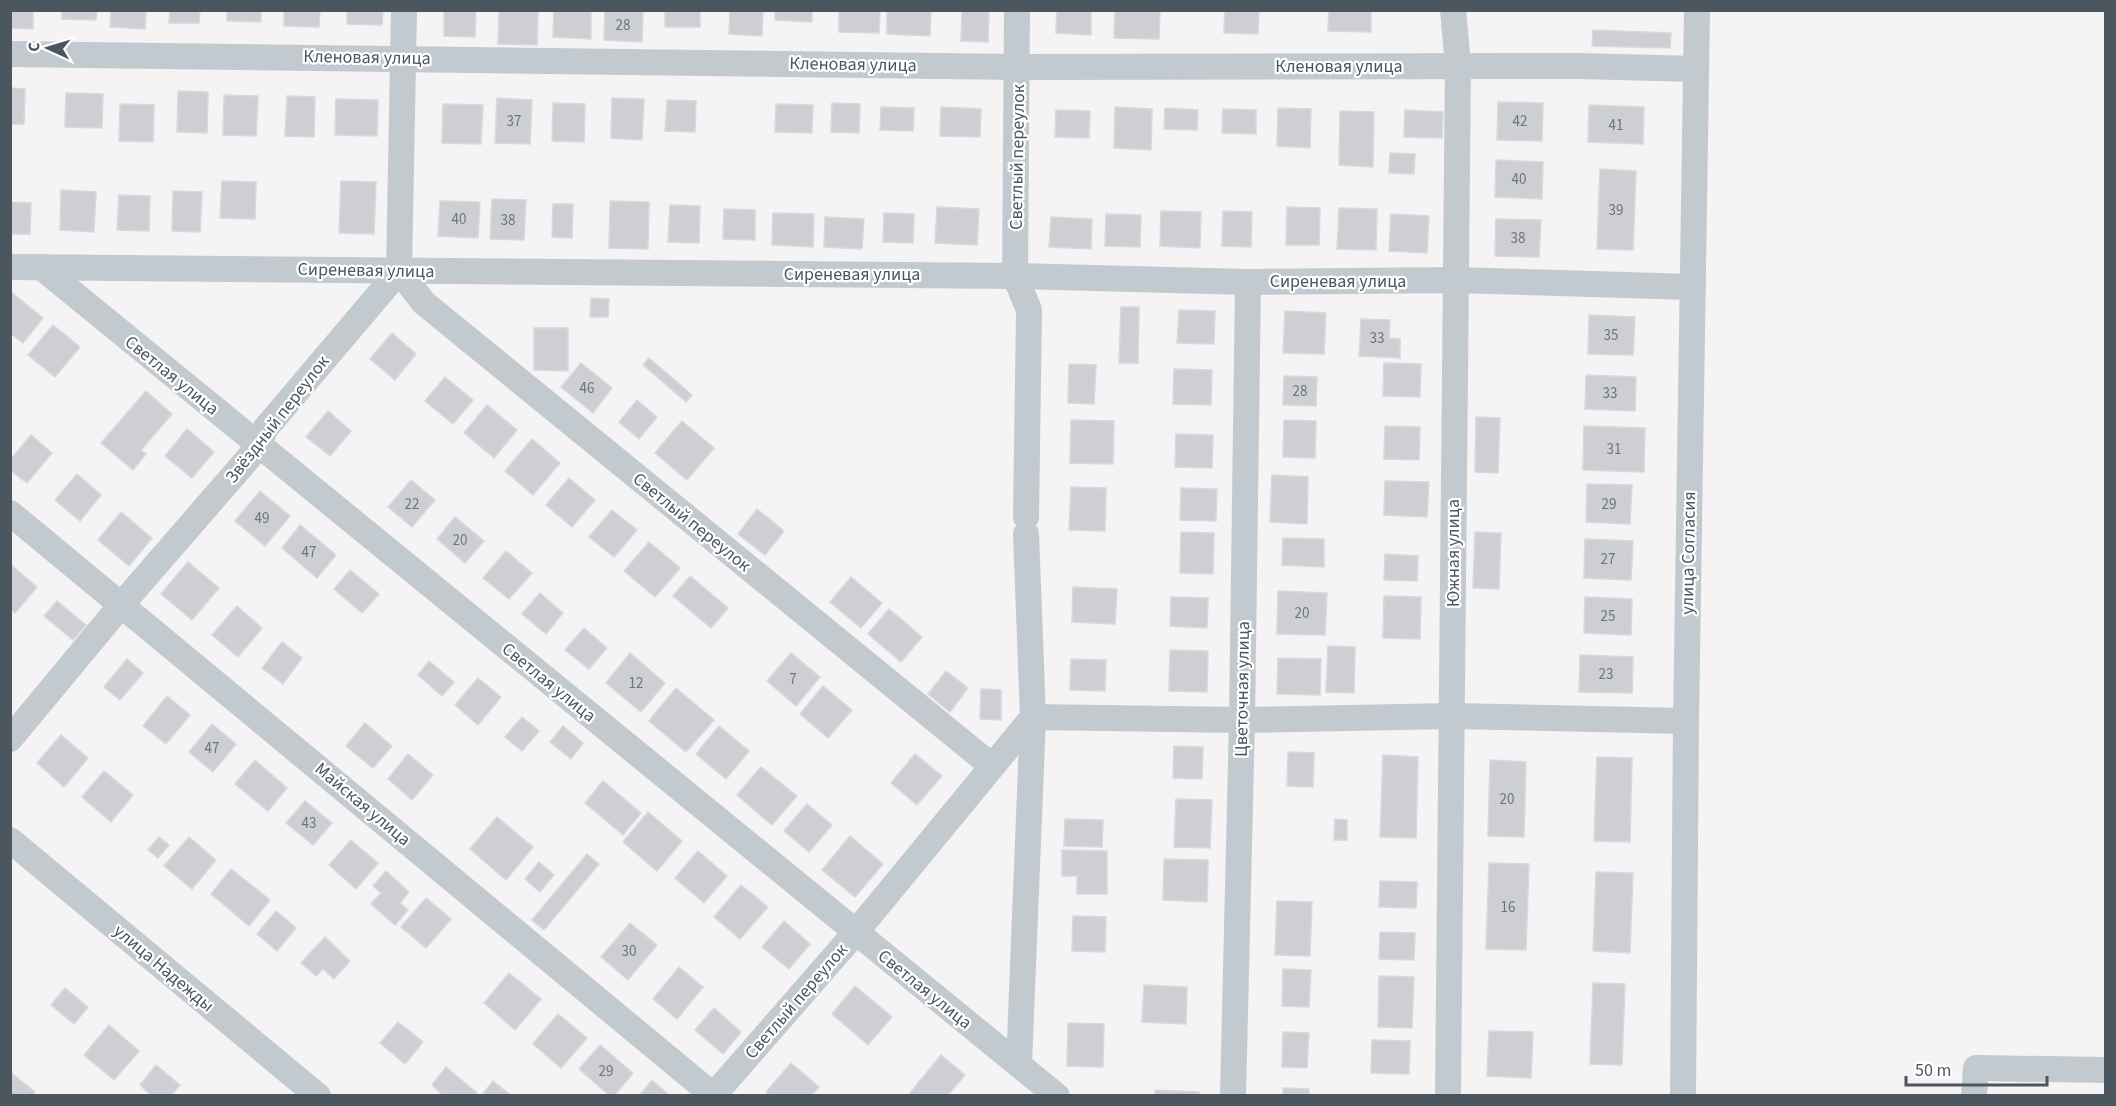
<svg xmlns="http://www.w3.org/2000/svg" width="2116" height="1106" viewBox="0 0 2116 1106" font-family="'Source Sans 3',sans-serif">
<rect width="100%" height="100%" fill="#f5f3f3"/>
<g fill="#cdcfd4" stroke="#d7d9dd" stroke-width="1.5">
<polygon points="10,10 33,10 33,29 10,28"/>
<polygon points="62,10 97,10 96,20 62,19"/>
<polygon points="111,10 146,10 145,29 110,27"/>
<polygon points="170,10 200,10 199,23 169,23"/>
<polygon points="227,10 261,10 261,22 227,21"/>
<polygon points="284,10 320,10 319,27 284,26"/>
<polygon points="347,10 383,10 382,25 347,24"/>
<polygon points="444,10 476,10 475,37 444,36"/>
<polygon points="499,10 538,10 537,45 498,44"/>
<polygon points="554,10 591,10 591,39 553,37"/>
<polygon points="605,10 643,10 642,42 604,40"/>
<rect x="665" y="10" width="35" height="17"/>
<polygon points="730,10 763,10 762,36 729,34"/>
<polygon points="775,10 812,10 812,22 775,20"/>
<polygon points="839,10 880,10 879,33 839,32"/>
<polygon points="887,10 931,10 930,36 887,34"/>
<polygon points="962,10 989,10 988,42 961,41"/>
<polygon points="1057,10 1091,10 1091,35 1056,33"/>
<polygon points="1115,10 1160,10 1159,39 1114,38"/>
<polygon points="1225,10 1259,10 1258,34 1224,33"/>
<polygon points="1329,10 1371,10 1371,32 1328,31"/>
<polygon points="1593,30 1671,33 1670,48 1592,46"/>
<polygon points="10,88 25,89 24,124 10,124"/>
<polygon points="178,91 208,92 207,133 177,132"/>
<polygon points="66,93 103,94 102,128 65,127"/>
<polygon points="224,95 258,96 256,136 223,135"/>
<polygon points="287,96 315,97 314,137 285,136"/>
<polygon points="497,98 532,100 530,144 495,143"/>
<polygon points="612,98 644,99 642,140 611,138"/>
<polygon points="336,99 378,100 377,136 335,135"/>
<polygon points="667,100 696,101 695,132 665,131"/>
<polygon points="1498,102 1543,103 1542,141 1497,140"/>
<polygon points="553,103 585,104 584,142 552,141"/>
<polygon points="832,103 860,104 859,133 831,132"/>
<polygon points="120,104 154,105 153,142 119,141"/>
<polygon points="443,104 483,105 481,144 442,143"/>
<polygon points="776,104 813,105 812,133 775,132"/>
<polygon points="1589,105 1644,107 1643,144 1588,142"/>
<polygon points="881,107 914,108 913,131 880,130"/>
<polygon points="941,107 981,109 980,137 940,136"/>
<polygon points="1115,107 1152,109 1151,150 1114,148"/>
<polygon points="1165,108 1198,110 1197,130 1164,129"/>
<polygon points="1278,108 1311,109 1310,148 1277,146"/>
<polygon points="1223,109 1256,110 1256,134 1222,133"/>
<polygon points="1056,110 1090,111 1089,138 1055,137"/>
<polygon points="1405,110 1443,112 1442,138 1404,137"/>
<polygon points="1340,111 1374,112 1373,167 1339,165"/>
<polygon points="1390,153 1415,154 1414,174 1389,173"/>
<polygon points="1496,160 1543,162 1542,199 1495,197"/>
<polygon points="1600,169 1636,171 1633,250 1597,249"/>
<polygon points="222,181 256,182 255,219 220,218"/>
<polygon points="341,181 376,182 374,234 339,233"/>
<polygon points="61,190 96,192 94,232 60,230"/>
<polygon points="173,191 202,192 200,232 172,231"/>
<polygon points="119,195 150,196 149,231 117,230"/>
<polygon points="492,199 526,200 524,240 490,239"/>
<polygon points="440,201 480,202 478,238 438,236"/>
<polygon points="610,201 649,202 648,249 609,248"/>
<polygon points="10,202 31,203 30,234 10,234"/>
<polygon points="553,204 573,204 572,238 552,237"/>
<polygon points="670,205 700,206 699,243 668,242"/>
<polygon points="937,207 979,209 977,245 935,243"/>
<polygon points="1287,207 1320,208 1319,245 1286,245"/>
<polygon points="1339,208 1377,209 1376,250 1337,249"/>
<polygon points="724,209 755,210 755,240 723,239"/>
<polygon points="1161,211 1201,212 1200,248 1160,246"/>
<polygon points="1223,211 1252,212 1251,247 1222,246"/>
<polygon points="773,213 814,214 813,247 772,245"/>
<polygon points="884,213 914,214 913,243 883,242"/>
<polygon points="1106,214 1141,215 1140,247 1105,246"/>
<polygon points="1391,214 1429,216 1427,253 1389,251"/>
<polygon points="825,217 864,219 862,249 824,247"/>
<polygon points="1051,217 1092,219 1091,249 1049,247"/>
<polygon points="1496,219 1541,220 1539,257 1495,256"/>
<polygon points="10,291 43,318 23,343 10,333"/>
<polygon points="591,298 609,299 608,317 590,317"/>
<polygon points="1121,307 1139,307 1138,363 1119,363"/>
<polygon points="1179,310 1215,311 1214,344 1177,343"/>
<polygon points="1285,311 1326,313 1324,354 1283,353"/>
<polygon points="1589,315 1635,317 1633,355 1588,354"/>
<polygon points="1361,319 1390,320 1389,338 1400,339 1400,358 1359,356"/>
<polygon points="53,325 80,347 55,377 28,355"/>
<polygon points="534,328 568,328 568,371 534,370"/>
<polygon points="392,333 416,354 395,380 370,359"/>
<polygon points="649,358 692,395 686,402 643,365"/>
<polygon points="581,363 612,388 593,413 561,387"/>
<polygon points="1384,363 1421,364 1420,397 1383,396"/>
<polygon points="1069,364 1096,365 1094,404 1068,403"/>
<polygon points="1174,369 1212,370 1211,405 1173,404"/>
<polygon points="1586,375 1636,377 1635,411 1585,409"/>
<polygon points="1284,376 1317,377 1316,406 1283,405"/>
<polygon points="445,377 473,400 453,424 425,401"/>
<polygon points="146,391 172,414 141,450 146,454 133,470 101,443"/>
<polygon points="637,400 657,417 639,439 619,422"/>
<polygon points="487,405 517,430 494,458 464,433"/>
<polygon points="328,411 351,431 330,456 306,437"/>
<polygon points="1476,417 1500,418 1498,473 1475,472"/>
<polygon points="1071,420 1114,421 1113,464 1070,463"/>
<polygon points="1284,420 1316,421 1315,458 1283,457"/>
<polygon points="682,421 714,448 687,480 655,453"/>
<polygon points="1385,426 1420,427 1419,460 1384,459"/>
<polygon points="1584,426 1645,428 1644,472 1583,470"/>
<polygon points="187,429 214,452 192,478 165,456"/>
<polygon points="1176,434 1213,435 1212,468 1175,467"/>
<polygon points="31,435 52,453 27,483 10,470 10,460"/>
<polygon points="532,439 560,463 533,495 505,471"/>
<polygon points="77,474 101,495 80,521 55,500"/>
<polygon points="1272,475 1308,477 1307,524 1270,522"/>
<polygon points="569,478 595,500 572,527 546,505"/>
<polygon points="411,480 435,500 412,527 388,507"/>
<polygon points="1385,481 1429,482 1427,517 1384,515"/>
<polygon points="1587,484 1632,485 1630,524 1586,522"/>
<polygon points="1071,487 1106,488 1105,531 1069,530"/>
<polygon points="1181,488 1217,489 1216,521 1180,520"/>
<polygon points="260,491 290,516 265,546 235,521"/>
<polygon points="757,509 784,531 765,555 738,534"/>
<polygon points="612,510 637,530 614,557 589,537"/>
<polygon points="121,512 152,538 129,566 98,540"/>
<polygon points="455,517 484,541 465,563 437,539"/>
<polygon points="300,525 336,555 317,578 282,548"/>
<polygon points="1181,532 1214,533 1213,574 1180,573"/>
<polygon points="1475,532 1501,533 1499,589 1473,588"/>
<polygon points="1283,538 1324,539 1324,567 1282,565"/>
<polygon points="1585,539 1633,541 1631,580 1584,578"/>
<polygon points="649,542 680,568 655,597 624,571"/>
<polygon points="506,551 532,573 509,599 483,578"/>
<polygon points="1385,554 1418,556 1417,581 1384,580"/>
<polygon points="188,562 219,588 192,620 161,594"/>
<polygon points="10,564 37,587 15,613 10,609"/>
<polygon points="350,570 379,594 362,613 334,589"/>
<polygon points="690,576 728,608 711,628 673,596"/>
<polygon points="851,577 882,603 861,628 830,602"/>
<polygon points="1073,587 1117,589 1115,624 1072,622"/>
<polygon points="1278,591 1327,593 1325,635 1277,634"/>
<polygon points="540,593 563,613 546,634 522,614"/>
<polygon points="1384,596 1421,597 1420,639 1383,638"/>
<polygon points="1171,597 1208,598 1207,628 1170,626"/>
<polygon points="1585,597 1632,599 1631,635 1584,633"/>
<polygon points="57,601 86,625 73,640 44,616"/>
<polygon points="237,606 262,628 238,657 212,635"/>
<polygon points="889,609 922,637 901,662 868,634"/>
<polygon points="584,628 607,648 589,669 565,650"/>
<polygon points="282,642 302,658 283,684 262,668"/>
<polygon points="1328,646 1355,647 1354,693 1326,692"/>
<polygon points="1170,650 1208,651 1207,692 1169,691"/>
<polygon points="630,653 665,683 641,712 606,683"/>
<polygon points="791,653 820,677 796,706 767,681"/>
<polygon points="1580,655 1633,657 1632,693 1579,692"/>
<polygon points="1278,658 1321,659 1320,695 1277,694"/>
<polygon points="127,659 143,673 120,700 104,687"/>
<polygon points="1071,659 1106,660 1105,691 1070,690"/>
<polygon points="429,661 454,682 442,696 418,675"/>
<polygon points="946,671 968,688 950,712 928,694"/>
<polygon points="478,678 501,697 478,725 455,705"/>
<polygon points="823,686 852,710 828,738 800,714"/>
<polygon points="676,688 714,720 686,752 649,721"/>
<polygon points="981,689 1001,690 1001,720 980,719"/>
<polygon points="167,696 190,715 166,744 143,726"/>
<polygon points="522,717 539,731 522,751 505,737"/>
<polygon points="365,723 392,746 373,768 346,746"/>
<polygon points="212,724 236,744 213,772 189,752"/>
<polygon points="563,726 583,743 571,759 550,742"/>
<polygon points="719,726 749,751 726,779 696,754"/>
<polygon points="61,735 88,758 64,787 37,763"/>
<polygon points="1174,746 1203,747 1202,779 1173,778"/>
<polygon points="1288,752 1314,753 1313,787 1287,786"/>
<polygon points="408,754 433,775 412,800 388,779"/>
<polygon points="915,754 942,776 917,805 891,783"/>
<polygon points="1383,755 1418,757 1416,838 1380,837"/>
<polygon points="1597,757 1632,758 1630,842 1594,841"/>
<polygon points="255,760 287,788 268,811 235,784"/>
<polygon points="1490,760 1526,762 1524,837 1488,836"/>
<polygon points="761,767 797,796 772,825 737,795"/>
<polygon points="104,771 133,795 111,822 82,797"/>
<polygon points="603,781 641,813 623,835 585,803"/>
<polygon points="1176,799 1212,800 1210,848 1174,847"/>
<polygon points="305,801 332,823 313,845 286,823"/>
<polygon points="807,804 832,825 809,852 784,831"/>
<polygon points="648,812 682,841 657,871 623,842"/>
<polygon points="497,817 533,847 506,880 470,849"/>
<polygon points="1065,819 1103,820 1102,847 1064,846"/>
<polygon points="1335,819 1347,820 1347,840 1334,840"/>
<polygon points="850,836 883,864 855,897 822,870"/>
<polygon points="159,837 169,845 158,858 148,850"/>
<polygon points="189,837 216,860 192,889 164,866"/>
<polygon points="351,840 378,863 356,889 329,865"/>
<polygon points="1062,850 1107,851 1107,894 1077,894 1077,876 1062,876"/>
<polygon points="698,851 727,876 704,903 675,878"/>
<polygon points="587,854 599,864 544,930 532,920"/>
<polygon points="1164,859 1208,860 1207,902 1163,900"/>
<polygon points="539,862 554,875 540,892 525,879"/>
<polygon points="1489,863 1529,864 1526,950 1486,949"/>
<polygon points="231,869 270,900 249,926 211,894"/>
<polygon points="386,871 409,892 400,903 408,910 395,925 371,904 381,893 373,886"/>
<polygon points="1596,872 1633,873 1630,953 1593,951"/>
<polygon points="1380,881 1417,882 1416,908 1379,907"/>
<polygon points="741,885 768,907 740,939 714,917"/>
<polygon points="426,898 451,919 426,948 401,927"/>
<polygon points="1277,901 1312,902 1310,956 1275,955"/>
<polygon points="276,911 296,928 277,951 257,934"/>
<polygon points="1073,916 1106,917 1105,952 1072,951"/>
<polygon points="784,921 810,944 789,969 762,947"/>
<polygon points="630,923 657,945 628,980 601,957"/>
<polygon points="1380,932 1415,933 1414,960 1379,959"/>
<polygon points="325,937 350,961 334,979 323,969 316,976 301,963"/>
<polygon points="679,967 703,987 677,1019 653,999"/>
<polygon points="1283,969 1311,970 1309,1007 1282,1006"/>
<polygon points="509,973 541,999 515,1030 484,1003"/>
<polygon points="1379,976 1414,977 1412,1028 1378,1027"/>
<polygon points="1593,983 1625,984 1622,1065 1590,1064"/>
<polygon points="1144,985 1187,987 1186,1024 1142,1022"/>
<polygon points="855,986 892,1017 868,1045 832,1014"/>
<polygon points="65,988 88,1007 74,1024 51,1005"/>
<polygon points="714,1008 741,1032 723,1054 695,1030"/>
<polygon points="558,1014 587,1038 561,1068 533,1044"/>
<polygon points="398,1022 423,1042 405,1064 380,1043"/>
<polygon points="1068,1023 1104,1024 1103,1067 1067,1066"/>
<polygon points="109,1025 139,1051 114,1080 84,1055"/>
<polygon points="1489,1031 1533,1032 1531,1078 1487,1076"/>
<polygon points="1283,1032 1309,1033 1307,1068 1282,1067"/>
<polygon points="1372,1040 1410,1041 1409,1074 1371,1073"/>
<polygon points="600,1045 633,1073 614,1096 610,1096 579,1069"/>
<polygon points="941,1055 965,1075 947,1096 913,1096 910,1093"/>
<polygon points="791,1063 819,1087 811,1096 769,1096 766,1092"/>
<polygon points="156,1065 180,1085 171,1096 152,1096 140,1085"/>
<polygon points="446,1067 477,1093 475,1096 444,1096 432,1085"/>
<polygon points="10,1072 35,1092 32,1096 10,1096"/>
<polygon points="652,1080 670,1096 639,1096"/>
<polygon points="493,1081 512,1096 481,1096"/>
<polygon points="1283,1088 1309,1089 1309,1096 1283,1096"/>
<polygon points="1155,1090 1199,1092 1199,1096 1155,1096"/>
</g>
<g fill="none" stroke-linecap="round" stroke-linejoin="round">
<g stroke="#c2cad0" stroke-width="26">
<polyline points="1017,10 1015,276 1029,310 1026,517"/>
<polyline points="10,54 1018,67 1579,66 1696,69"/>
<polyline points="10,267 1015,276 1248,282 1455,280 1693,287"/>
<polyline points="41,267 1057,1096"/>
<polyline points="399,271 424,303 992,766"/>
<polyline points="10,513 714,1096"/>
<polyline points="1033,717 1242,720 1452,716 1686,721"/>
<polyline points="10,739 122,604 259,446 265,429 399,271 404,10"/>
<polyline points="10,840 318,1096"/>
<polyline points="1019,1065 1033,717 1026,534"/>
<polyline points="713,1096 856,932 1033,717"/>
<polyline points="1233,1096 1242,720 1248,282"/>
<polyline points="1448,1096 1458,65 1453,10"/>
<polyline points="1683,1096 1686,721 1697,10"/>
<polyline points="1974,1096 1976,1068 2106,1070"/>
</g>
</g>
<g text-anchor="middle" stroke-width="4.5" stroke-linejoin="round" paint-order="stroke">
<g font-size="15" fill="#6c747c">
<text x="623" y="30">28</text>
<text x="514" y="126">37</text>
<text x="1520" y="126">42</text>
<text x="1616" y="130">41</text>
<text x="1519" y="184">40</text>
<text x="1616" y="215">39</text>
<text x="459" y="224">40</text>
<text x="508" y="225">38</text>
<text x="1518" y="243">38</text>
<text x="1611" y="340">35</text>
<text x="1377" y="343">33</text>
<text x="587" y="393">46</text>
<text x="1300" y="396">28</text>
<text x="1610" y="398">33</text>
<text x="1614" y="454">31</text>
<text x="412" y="509">22</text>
<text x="1609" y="509">29</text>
<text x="262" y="523">49</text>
<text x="460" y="545">20</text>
<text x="309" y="557">47</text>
<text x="1608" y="564">27</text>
<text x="1302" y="618">20</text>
<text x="1608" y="621">25</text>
<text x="1606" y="679">23</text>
<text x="793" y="684">7</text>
<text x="636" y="688">12</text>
<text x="212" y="753">47</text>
<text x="1507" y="804">20</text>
<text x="309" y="828">43</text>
<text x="1508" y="912">16</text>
<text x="629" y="956">30</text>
<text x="606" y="1076">29</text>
</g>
<g font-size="18" fill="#4c565f" stroke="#fff">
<text transform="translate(367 57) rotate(1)" y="6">Кленовая улица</text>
<text transform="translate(853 64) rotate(1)" y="6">Кленовая улица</text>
<text x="1339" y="72">Кленовая улица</text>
<text transform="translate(1017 157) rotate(-89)" y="6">Светлый переулок</text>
<text transform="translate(366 270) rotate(1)" y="6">Сиреневая улица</text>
<text x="852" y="280">Сиреневая улица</text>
<text x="1338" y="287">Сиреневая улица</text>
<text transform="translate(172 375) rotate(39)" y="6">Светлая улица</text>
<text transform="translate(277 419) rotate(-52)" y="6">Звёздный переулок</text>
<text transform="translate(692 522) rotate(39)" y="6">Светлый переулок</text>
<text transform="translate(1453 553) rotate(-90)" y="6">Южная улица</text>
<text transform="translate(1688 553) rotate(-89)" y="6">улица Согласия</text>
<text transform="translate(549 682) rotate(39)" y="6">Светлая улица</text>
<text transform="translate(1242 689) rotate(-89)" y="6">Цветочная улица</text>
<text transform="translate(363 804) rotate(40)" y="6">Майская улица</text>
<text transform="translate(164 968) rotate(40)" y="6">улица Надежды</text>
<text transform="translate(925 989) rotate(39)" y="6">Светлая улица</text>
<text transform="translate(796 1001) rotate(-49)" y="6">Светлый переулок</text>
</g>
</g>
<rect width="2116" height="1106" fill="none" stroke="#4c565f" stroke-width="24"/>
<g transform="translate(48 48) rotate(274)" stroke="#ffffff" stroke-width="4.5" paint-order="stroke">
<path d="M0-4.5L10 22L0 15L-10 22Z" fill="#4c565f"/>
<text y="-9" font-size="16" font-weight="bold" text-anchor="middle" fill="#4c565f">С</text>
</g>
<path d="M1906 1076v9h141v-9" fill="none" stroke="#4c565f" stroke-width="3"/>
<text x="1915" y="1076" font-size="18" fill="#4c565f" stroke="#ffffff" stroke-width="4.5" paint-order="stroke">50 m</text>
</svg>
